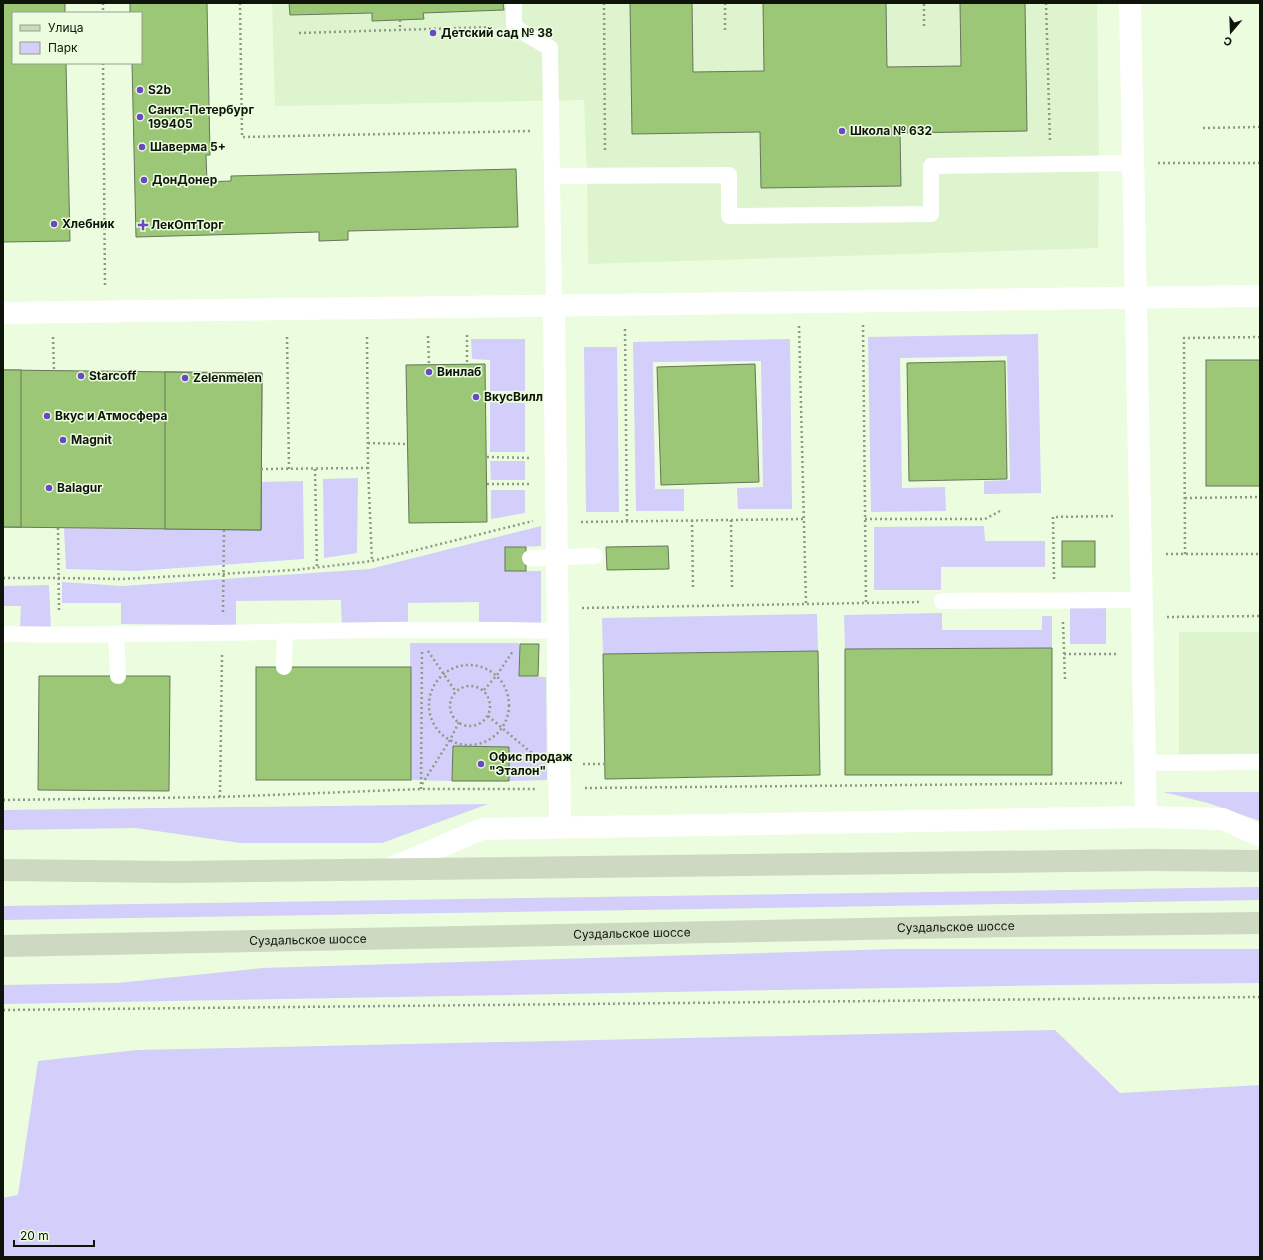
<svg xmlns="http://www.w3.org/2000/svg" width="1263" height="1260" viewBox="0 0 1263 1260" font-family="Inter,sans-serif">
<rect width="100%" height="100%" fill="#ebfdde"/>
<g fill="#def4ce">
<polygon points="272,3 1097,3 1099,163 1098,248 588,264 587,176 584,100 275,106"/>
<rect x="1179" y="632" width="81" height="122"/>
</g>
<g fill="#d3cefa">
<polygon points="1038,334 1041,493 984,494 984,481 1010,480 1007,356 900,358 902,488 945,487 946,511 871,512 868,337"/>
<polygon points="471,339 525,339 525,391 490,391 490,360 472,359"/>
<polygon points="790,339 792,509 738,509 737,488 763,487 761,361 653,362 655,489 684,489 684,511 636,511 633,342"/>
<polygon points="584,347 617,347 619,512 586,512"/>
<polygon points="490,402 525,403 525,452 490,452"/>
<polygon points="490,461 525,461 525,480 491,480"/>
<polygon points="358,478 357,553 324,558 323,479"/>
<polygon points="303,481 304,559 136,571 66,569 64,528 260,530 261,482"/>
<polygon points="491,490 525,490 525,513 491,519"/>
<polygon points="541,526 541,546 505,547 505,571 541,571 541,627 479,627 479,602 408,603 408,631 342,631 341,600 236,601 236,625 121,624 121,603 62,603 62,582 123,586 370,569"/>
<polygon points="984,526 985,541 1045,541 1045,567 941,567 941,590 874,590 874,527"/>
<polygon points="49,585 51,629 20,629 21,606 3,606 3,586"/>
<rect x="1070" y="608" width="36" height="36"/>
<polygon points="942,613 942,630 1042,630 1042,616 1052,616 1052,648 845,649 844,615"/>
<polygon points="817,614 818,651 603,654 602,618"/>
<polygon points="410,643 519,643 519,676 546,677 547,780 509,781 509,747 453,746 452,781 411,780"/>
<polygon points="1163,792 1260,792 1260,821 1208,803"/>
<polygon points="488,804 382,843 240,843 136,828 3,830 3,810"/>
<polygon points="1260,887 1260,900 3,920 3,906"/>
<polygon points="894,949 1260,949 1260,983 1061,985 3,1004 3,985 117,983 263,968"/>
<polygon points="1055,1030 1120,1093 1260,1085 1260,1257 3,1257 3,1198 18,1195 38,1061 137,1050"/>
</g>
<g fill="#9bc776" stroke="#67765b">
<polygon points="3,3 65,3 65,13 13,13 13,63 66,63 70,241 3,242"/>
<polygon points="130,3 207,3 210,155 206,155 207,182 231,181 231,176 516,169 518,227 348,231 348,240 319,241 319,232 136,237 132,63 141,63 141,13 130,13"/>
<polygon points="289,3 503,3 504,10 423,13 424,19 372,21 372,13 290,15"/>
<polygon points="630,3 692,3 693,72 764,71 763,3 886,3 887,67 961,66 960,3 1025,3 1027,131 900,133 901,186 761,188 760,132 632,134"/>
<rect x="1206" y="360" width="54" height="126"/>
<polygon points="1005,361 1007,479 909,481 907,363"/>
<polygon points="485,364 487,522 409,523 406,365"/>
<polygon points="755,364 759,482 661,485 657,367"/>
<polygon points="3,370 262,373 261,530 3,527"/>
<rect x="3" y="370" width="18" height="157"/>
<polygon points="165,372 262,373 261,530 165,529"/>
<rect x="1062" y="541" width="33" height="26"/>
<polygon points="668,546 669,569 607,570 606,547"/>
<rect x="505" y="547" width="21" height="24"/>
<polygon points="520,644 539,644 538,676 519,676"/>
<polygon points="1052,648 1052,775 845,775 845,649"/>
<polygon points="818,651 820,775 605,779 603,654"/>
<rect x="256" y="667" width="155" height="113"/>
<polygon points="39,676 170,676 169,791 38,790"/>
<polygon points="453,746 509,747 509,781 452,781"/>
</g>
<g fill="none" stroke-linecap="round" stroke-linejoin="round">
<g stroke="#8e9a84" stroke-width="2.5" stroke-dasharray="2 3" stroke-linecap="butt">
<polyline points="103,3 103,13"/>
<polyline points="240,3 242,137 530,131"/>
<polyline points="604,3 605,153"/>
<polyline points="725,3 725,31"/>
<polyline points="1046,3 1050,142"/>
<polyline points="400,20 400,30"/>
<polyline points="924,26 924,3"/>
<polyline points="299,33 493,27"/>
<polyline points="103,63 105,286"/>
<polyline points="1203,128 1260,127"/>
<polyline points="1158,163 1260,163"/>
<polyline points="863,325 866,602"/>
<polyline points="799,326 806,604"/>
<polyline points="625,329 627,522"/>
<polyline points="467,335 467,364"/>
<polyline points="428,336 429,365"/>
<polyline points="53,337 54,371"/>
<polyline points="287,337 289,469"/>
<polyline points="367,337 368,468 372,561"/>
<polyline points="486,398 531,396"/>
<polyline points="368,443 408,444"/>
<polyline points="487,457 531,458"/>
<polyline points="261,469 368,468"/>
<polyline points="315,469 317,568"/>
<polyline points="487,484 532,484"/>
<polyline points="1185,498 1260,497"/>
<polyline points="865,519 985,519 1000,511"/>
<polyline points="692,520 693,587"/>
<polyline points="731,520 732,587"/>
<polyline points="581,522 804,519"/>
<polyline points="58,528 59,612"/>
<polyline points="1166,554 1260,554"/>
<polyline points="1185,554 1184,338 1260,337"/>
<polyline points="3,578 59,578 122,579 295,570 372,561 533,521"/>
<polyline points="1054,579 1053,517 1116,516"/>
<polyline points="582,608 921,602"/>
<polyline points="223,612 224,530"/>
<polyline points="1167,617 1260,616"/>
<polyline points="1063,622 1065,679"/>
<polyline points="428,651 456,692"/>
<polyline points="1064,654 1117,654"/>
<circle cx="469" cy="705" r="40"/>
<circle cx="470" cy="706" r="20"/>
<polyline points="484,690 497,675 513,651"/>
<polyline points="488,716 534,755"/>
<polyline points="583,764 605,764"/>
<polyline points="422,784 450,740 459,722"/>
<polyline points="585,788 1122,783"/>
<polyline points="421,789 422,651"/>
<polyline points="220,797 222,655"/>
<polyline points="3,800 220,797 421,789 536,789"/>
<polyline points="3,1010 1260,997"/>
</g>
<g stroke="#fff" stroke-width="16">
<polyline points="514,3 514,27 550,48 554,306"/>
<polyline points="552,176 729,175 729,216 931,214 931,166 1133,163"/>
<polyline points="530,558 595,556"/>
<polyline points="942,601 1141,600"/>
<path d="M3 634C188 637 373 626 557 631"/>
<polyline points="116,634 118,676"/>
<polyline points="284,667 285,632"/>
<polyline points="1144,763 1260,762"/>
</g>
<g stroke="#fff" stroke-width="22">
<polyline points="1130,3 1146,817"/>
<polyline points="554,306 560,827"/>
<polyline points="3,313 1260,296"/>
<polyline points="389,869 482,829 1146,817 1223,819 1260,836"/>
</g>
<g stroke="#cddac1" stroke-width="22">
<polyline points="3,870 175,872 1150,860 1260,861"/>
<path id="s1" d="M3 946 1011 926 1260 923"/>
</g>
</g>
<g fill="#6948c1" stroke="#ebfdde" stroke-width="1.5">
<circle cx="433" cy="33" r="4"/>
<circle cx="140" cy="90" r="4"/>
<circle cx="140" cy="117" r="4"/>
<circle cx="842" cy="131" r="4"/>
<circle cx="142" cy="147" r="4"/>
<circle cx="144" cy="180" r="4"/>
<circle cx="54" cy="224" r="4"/>
<path d="M141 219h4v4h4v4h-4v4h-4v-4h-4v-4h4z"/>
<circle cx="429" cy="372" r="4"/>
<circle cx="81" cy="376" r="4"/>
<circle cx="185" cy="378" r="4"/>
<circle cx="476" cy="397" r="4"/>
<circle cx="47" cy="416" r="4"/>
<circle cx="63" cy="440" r="4"/>
<circle cx="49" cy="488" r="4"/>
<circle cx="481" cy="764" r="4"/>
</g>
<g text-anchor="middle" stroke-width="3" stroke-linejoin="round" paint-order="stroke">
<g font-size="12" font-weight="bold" fill="#0e1409" stroke="#ebfdde" text-anchor="start">
<text x="441" y="37">Детский сад № 38</text>
<text x="148" y="94">S2b</text>
<text x="148" y="114">Санкт-Петербург<tspan x="148" dy="14">199405</tspan></text>
<text x="850" y="135">Школа № 632</text>
<text x="150" y="151">Шаверма 5+</text>
<text x="152" y="184">ДонДонер</text>
<text x="62" y="228">Хлебник</text>
<text x="151" y="229">ЛекОптТорг</text>
<text x="437" y="376">Винлаб</text>
<text x="89" y="380">Starcoff</text>
<text x="193" y="382">Zelenmelen</text>
<text x="484" y="401">ВкусВилл</text>
<text x="55" y="420">Вкус и Атмосфера</text>
<text x="71" y="444">Magnit</text>
<text x="57" y="492">Balagur</text>
<text x="489" y="761">Офис продаж<tspan x="489" dy="14">"Эталон"</tspan></text>
</g>
<g font-size="12" fill="#0e1409" stroke="#ebfdde">
<text dy="4" stroke="none"><textPath href="#s1" startOffset="953">Суздальское шоссе</textPath></text>
<text dy="4" stroke="none"><textPath href="#s1" startOffset="629">Суздальское шоссе</textPath></text>
<text dy="4" stroke="none"><textPath href="#s1" startOffset="305">Суздальское шоссе</textPath></text>
</g>
</g>
<rect width="1263" height="1260" fill="none" stroke="#0e1409" stroke-width="8"/>
<rect x="12" y="12" width="130" height="52" fill="#ebfdde" stroke="#93a089"/>
<rect x="20" y="25" width="20" height="6" fill="#cddac1" stroke="#93a089"/>
<text x="48" y="32" font-size="12" fill="#0e1409">Улица</text>
<rect x="20" y="42" width="20" height="12" fill="#d3cefa" stroke="#93a089"/>
<text x="48" y="52" font-size="12" fill="#0e1409">Парк</text>
<g transform="translate(1231 32) rotate(199)" stroke="#ebfdde" stroke-width="3" paint-order="stroke">
<path d="M0-3L7 15L0 10L-7 15Z" fill="#0e1409"/>
<text y="-6" font-size="11" font-weight="bold" text-anchor="middle" fill="#0e1409">С</text>
</g>
<path d="M14 1240v6h80v-6" fill="none" stroke="#0e1409" stroke-width="2"/>
<text x="20" y="1240" font-size="12" fill="#0e1409" stroke="#ebfdde" stroke-width="3" paint-order="stroke">20 m</text>
</svg>
